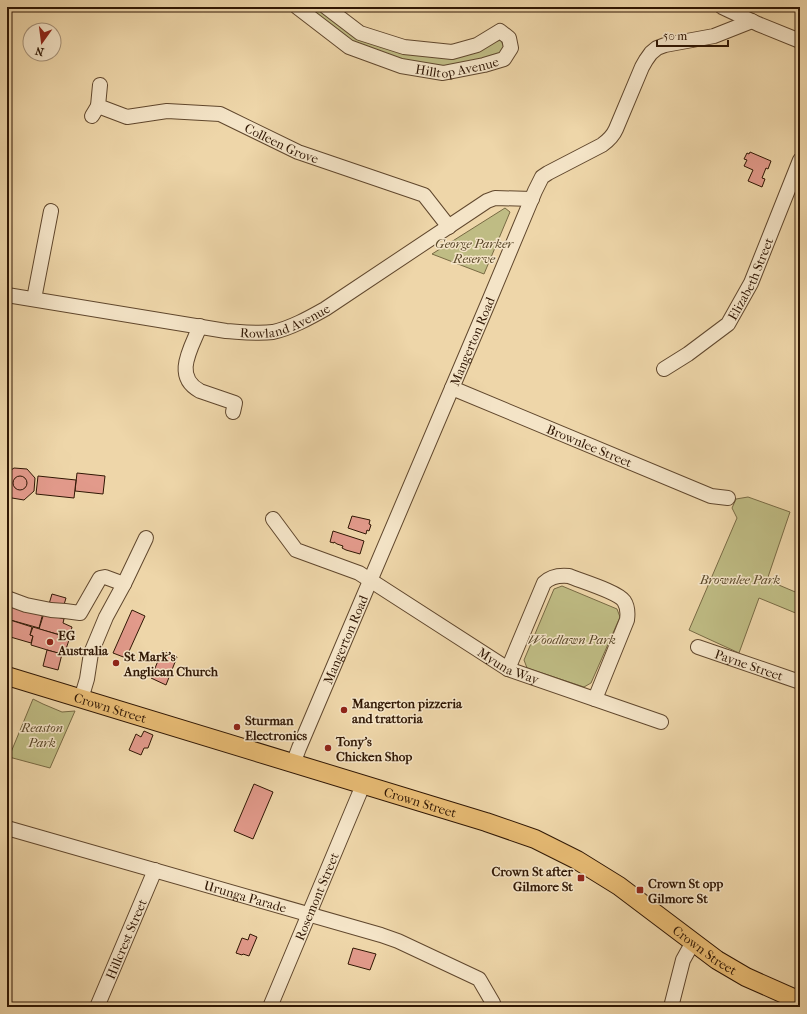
<svg xmlns="http://www.w3.org/2000/svg" width="807" height="1014" viewBox="0 0 807 1014" font-family="'IM FELL French Canon',serif">
<rect width="100%" height="100%" fill="#eed6a9"/>
<filter id="stains"><feTurbulence type="fractalNoise" baseFrequency=".005" numOctaves="4"/><feColorMatrix values="0 0 0 0 .2 0 0 0 0 .09 0 0 0 0 .02 0 0 0 .5 -.17"/></filter>
<radialGradient id="worn" r=".72"><stop offset=".6" stop-color="#630" stop-opacity="0"/><stop offset="1" stop-color="#630" stop-opacity=".3"/></radialGradient>
<g fill="#bfbc84" stroke="#786a44">
<polygon points="304,7 321,7 401,51 490,43 501,40 504,48 500,55 448,67 420,67 348,42"/>
<polygon points="505,208 510,212 484,274 432,254"/>
<polygon points="748,497 790,512 767,580 800,594 800,610 798,614 759,598 739,653 689,630 737,518 732,508 736,499"/>
<polygon points="562,586 617,609 620,617 591,683 584,687 527,668 524,660 554,589"/>
<polygon points="33,699 43,704 62,712 75,711 50,768 9,757"/>
</g>
<g fill="#e29a8b" stroke="#301704">
<polygon points="750,152 771,161 768,169 766,168 762,178 765,179 762,187 748,181 753,170 744,166 747,160 744,159 747,153 749,154"/>
<polygon points="14,468 27,469 35,478 34,491 24,500 12,498 7,493 7,473"/>
<polygon points="77,473 105,476 103,494 75,491"/>
<circle cx="20" cy="483" r="7"/>
<polygon points="38,476 76,480 74,498 36,494"/>
<polygon points="352,516 370,520 369,524 371,525 369,531 367,530 366,534 348,528"/>
<polygon points="333,531 364,541 360,554 346,550 342,548 343,546 337,544 334,542 334,543 330,542"/>
<polygon points="52,594 66,598 63,608 49,604"/>
<polygon points="10,603 43,613 39,628 7,619 7,614"/>
<polygon points="132,610 145,616 126,658 113,653"/>
<polygon points="44,613 64,619 63,623 72,627 69,639 64,638 64,636 39,629"/>
<polygon points="7,619 32,627 30,635 33,636 31,643 7,636"/>
<polygon points="33,627 63,636 63,638 69,640 64,655 31,645 33,636 30,635"/>
<polygon points="47,650 62,654 58,670 43,666"/>
<polygon points="162,651 177,657 166,685 151,678"/>
<polygon points="144,731 153,735 148,748 144,748 141,755 129,750 136,734 141,737"/>
<polygon points="254,784 273,792 253,839 234,831"/>
<polygon points="250,934 257,937 249,956 243,954 242,955 236,953 242,938 248,940"/>
<polygon points="353,948 376,954 370,970 348,964"/>
</g>
<g fill="none" stroke-linecap="round" stroke-linejoin="round">
<g stroke="#60472d" stroke-width="16">
<g id="minor">
<path id="s1" d="M297 7 349 47 401 66 443 73 484 65 504 59 511 48 509 38 500 31 477 45 452 52 404 47 360 33 326 7"/>
<polyline points="722,7 758,24 800,41"/>
<path id="s2" d="M100 85 98 106 127 117 167 111 220 114 298 152 424 195 449 227"/>
<polyline points="92,116 98,106"/>
<path id="s3" d="M7 295 226 331C242 332 257 334 273 332 291 328 309 318 325 309L487 201 495 198 532 199"/>
<polyline points="34,299 51,211"/>
<path d="M200 326C192 347 172 376 200 391L235 403 233 412"/>
<path id="s4" d="M664 369 688 354 728 324 751 283 800 160"/>
<path id="s5" d="M452 388 711 496 728 498"/>
<path id="s6" d="M273 519 296 550 359 573 508 669 661 722"/>
<polyline points="7,598 26,605 51,610 65,611 80,613 100,578 105,577 124,584"/>
<path id="s7" d="M698 647 800 682"/>
<path d="M508 669 544 583C551 576 559 575 569 576 581 581 618 592 624 601 628 607 628 613 627 620L595 699"/>
<polyline points="81,699 87,679 91,653 106,617 124,584 146,538"/>
<path id="s8" d="M293 764 299 748 489 301 535 191 542 177 548 173 602 145C609 140 613 136 616 129L642 67 646 60 651 53 657 48 665 45 714 36 752 21"/>
<path id="s9" d="M7 828 381 935 398 941 479 979 493 1003 491 1007"/>
<path id="s10" d="M97 1007 155 870"/>
<path id="s11" d="M270 1007 363 785"/>
<polyline points="671,1007 683,960 693,942"/>
</g>
</g>
<g stroke="#301704" stroke-width="20">
<g id="major">
<path id="s12" d="M7 676 486 822 535 839 577 860 619 886 717 960 746 977 800 1001"/>
</g>
</g>
<use href="#minor" stroke="#f4e4c7" stroke-width="14"/>
<use href="#major" stroke="#e7bb74" stroke-width="18"/>
</g>
<g fill="#8f2418" stroke="#f4e4c7" stroke-width="1.5">
<circle cx="50" cy="642" r="4"/>
<circle cx="116" cy="663" r="4"/>
<circle cx="344" cy="710" r="4"/>
<circle cx="237" cy="727" r="4"/>
<circle cx="328" cy="748" r="4"/>
<rect x="577" y="874" width="8" height="8" rx="2"/>
<rect x="636" y="886" width="8" height="8" rx="2"/>
</g>
<g text-anchor="middle" stroke-width="3" stroke-linejoin="round" paint-order="stroke">
<g font-size="13" fill="#301704" stroke="#f4e4c7">
<text dy="5" stroke="none"><textPath href="#s1" startOffset="178">Hilltop Avenue</textPath></text>
<text dy="5" stroke="none"><textPath href="#s2" startOffset="214">Colleen Grove</textPath></text>
<text dy="5" stroke="none"><textPath href="#s4" startOffset="129">Elizabeth Street</textPath></text>
<text dy="5" stroke="none"><textPath href="#s3" startOffset="283">Rowland Avenue</textPath></text>
<text dy="5" stroke="none"><textPath href="#s8" startOffset="459">Mangerton Road</textPath></text>
<text dy="5" stroke="none"><textPath href="#s5" startOffset="149">Brownlee Street</textPath></text>
<text dy="5" stroke="none"><textPath href="#s8" startOffset="135">Mangerton Road</textPath></text>
<text dy="5" stroke="none"><textPath href="#s6" startOffset="282">Myuna Way</textPath></text>
<text dy="5" stroke="none"><textPath href="#s7" startOffset="54">Payne Street</textPath></text>
<text dy="5" stroke="none"><textPath href="#s12" startOffset="108">Crown Street</textPath></text>
<text dy="5" stroke="none"><textPath href="#s12" startOffset="432">Crown Street</textPath></text>
<text dy="5" stroke="none"><textPath href="#s9" startOffset="248">Urunga Parade</textPath></text>
<text dy="5" stroke="none"><textPath href="#s11" startOffset="120">Rosemont Street</textPath></text>
<text dy="5" stroke="none"><textPath href="#s10" startOffset="74">Hillcrest Street</textPath></text>
<text dy="5" stroke="none"><textPath href="#s12" startOffset="756">Crown Street</textPath></text>
</g>
<g font-size="13" font-style="italic" fill="#5b492a" stroke="#f4e4c7">
<text x="474" y="248">George Parker<tspan x="474" dy="15">Reserve</tspan></text>
<text x="740" y="584">Brownlee Park</text>
<text x="572" y="644">Woodlawn Park</text>
<text x="42" y="732">Reaston<tspan x="42" dy="15">Park</tspan></text>
</g>
<g font-size="13" font-weight="bold" fill="#301704" stroke="#f4e4c7" text-anchor="start">
<text x="58" y="640">EG<tspan x="58" dy="15">Australia</tspan></text>
<text x="124" y="661">St Mark's<tspan x="124" dy="15">Anglican Church</tspan></text>
<text x="352" y="708">Mangerton pizzeria<tspan x="352" dy="15">and trattoria</tspan></text>
<text x="245" y="725">Sturman<tspan x="245" dy="15">Electronics</tspan></text>
<text x="336" y="746">Tony's<tspan x="336" dy="15">Chicken Shop</tspan></text>
<text x="573" y="876" text-anchor="end">Crown St after<tspan x="573" dy="15">Gilmore St</tspan></text>
<text x="648" y="888">Crown St opp<tspan x="648" dy="15">Gilmore St</tspan></text>
</g>
</g>
<rect width="807" height="1014" fill="none" stroke="#eed6a9" stroke-width="24"/>
<rect x="8" y="8" width="791" height="998" fill="none" stroke="#301704" stroke-width="2"/>
<rect x="12" y="12" width="783" height="990" fill="none" stroke="#301704"/>
<g transform="translate(42 42) rotate(194)"><circle r="19" fill="#f4e4c7" stroke="#a69279"/>
<path d="M0-3L7 15L0 10L-7 15Z" fill="#8f2418"/>
<text y="-6" font-size="11" font-weight="bold" text-anchor="middle" fill="#301704">N</text>
</g>
<path d="M657 40v6h71v-6" fill="none" stroke="#301704" stroke-width="2"/>
<text x="663" y="40" font-size="12" fill="#301704" stroke="#f4e4c7" stroke-width="3" paint-order="stroke">50 m</text>
<rect width="100%" height="100%" filter="url(#stains)"/>
<rect width="100%" height="100%" fill="url(#worn)"/>
</svg>
